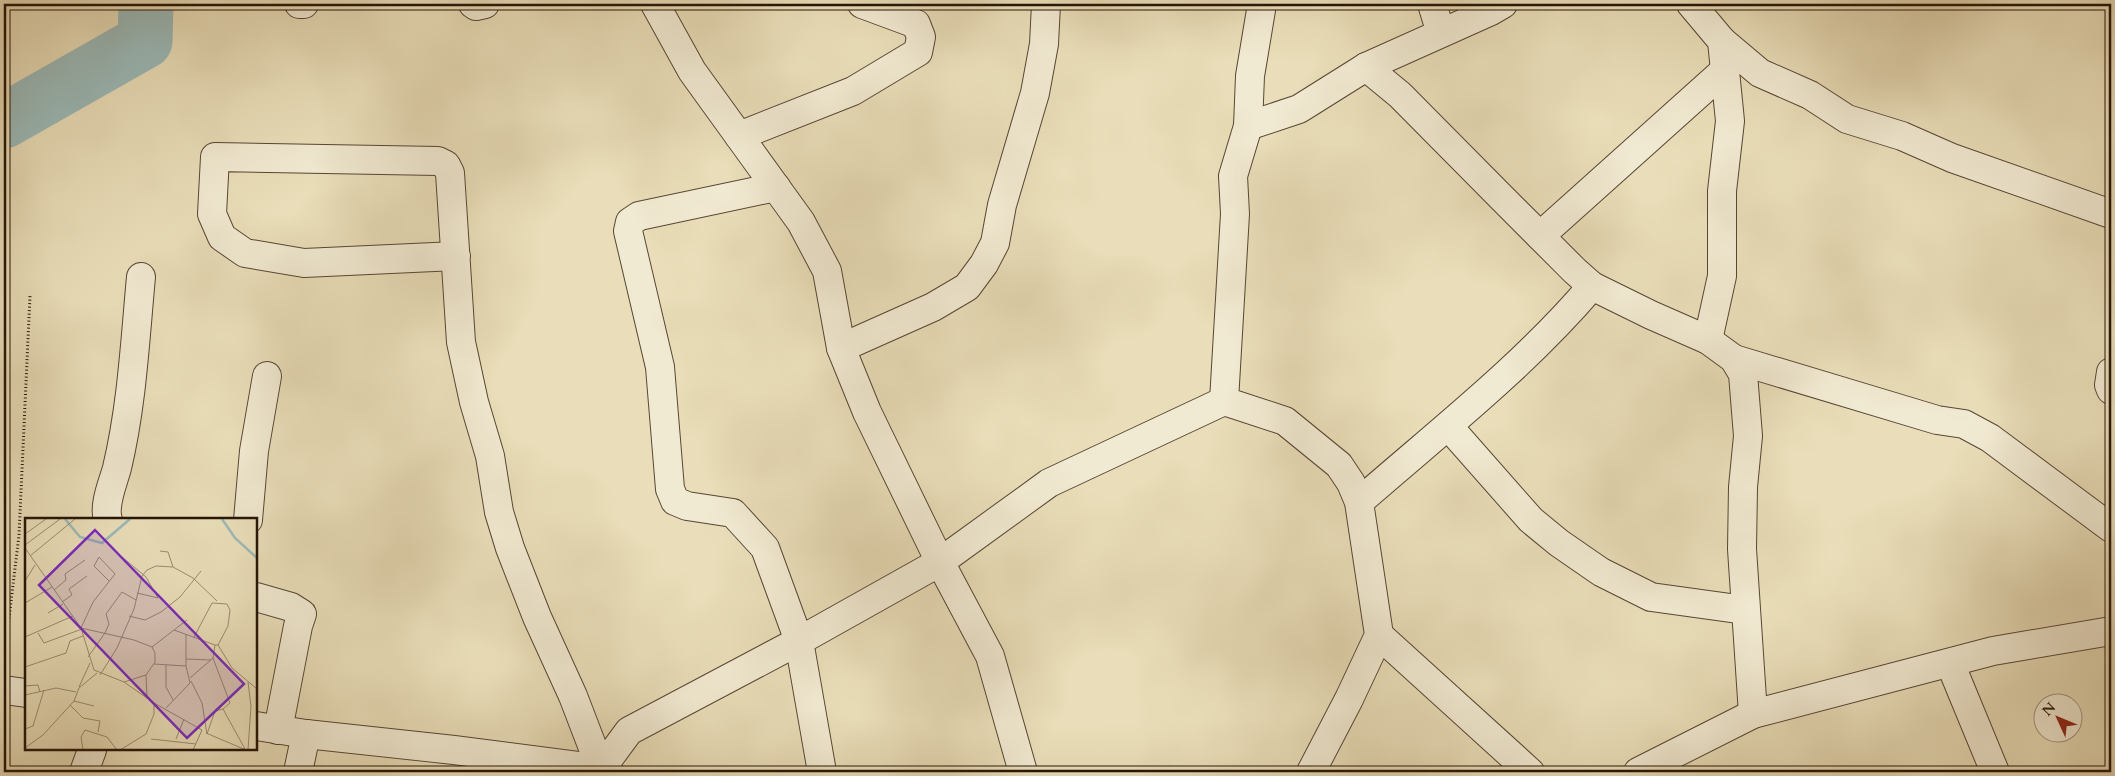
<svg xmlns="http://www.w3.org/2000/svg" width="2115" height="776" viewBox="0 0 2115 776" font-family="Cardo,serif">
<rect width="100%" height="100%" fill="#e9deb9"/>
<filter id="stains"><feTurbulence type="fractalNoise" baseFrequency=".004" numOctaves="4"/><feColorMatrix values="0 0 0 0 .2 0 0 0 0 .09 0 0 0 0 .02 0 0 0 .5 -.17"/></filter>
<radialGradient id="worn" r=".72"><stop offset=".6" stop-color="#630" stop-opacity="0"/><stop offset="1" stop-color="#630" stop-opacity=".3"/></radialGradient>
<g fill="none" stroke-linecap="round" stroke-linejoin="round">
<polyline stroke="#9bbab9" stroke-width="55" points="4,121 145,41 146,4"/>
<g stroke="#574634" stroke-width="30">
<g id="street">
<polyline points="299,4 304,4"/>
<polyline points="473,4 476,6 485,4"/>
<polyline points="655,4 692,71 801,222 827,271 841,348 867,412 940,562 990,656 1023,772"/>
<polyline points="1432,4 1441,33"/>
<polyline points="1691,4 1722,41 1730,121 1722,191 1722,276 1708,340"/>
<polyline points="1722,41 1760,73 1810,95 1847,119 1902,136 1952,158 2111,214"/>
<polyline points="1366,67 1400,95 1506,202 1575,271 1592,286 1651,315 1708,340 1734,359 1743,374 1748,436 1743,487 1742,549 1753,714"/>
<polyline points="1248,126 1299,109 1366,67 1491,11 1503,4"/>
<polyline points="739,136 853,91 918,52 921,37 916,24 862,4"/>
<polyline points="776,187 639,216 630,222 628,231 660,367 670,489 675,501 687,506 733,513 765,548 799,641 822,772"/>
<polyline points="1540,236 1724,71"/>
<polyline points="456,256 304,263 245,253 222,237 212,214 215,157 438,161 446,165 450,173 461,342 474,402 490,456 499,512 510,548 537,617 573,696 601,769 629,731 799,641 940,562 1049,483 1224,401 1285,421 1339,465 1351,483 1359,502 1379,635 1349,699 1311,772"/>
<polyline points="841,348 933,307 967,287 984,264 995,243 1002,205 1035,93 1044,44 1046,4"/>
<polyline points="1734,359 1937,420 1964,424 1990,438 2111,528"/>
<polyline points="2111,372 2109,385 2111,390"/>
<polyline points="1224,401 1235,214 1233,176 1248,126 1250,76 1262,4"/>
<polyline points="1449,427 1531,520 1559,543 1601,572 1651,597 1745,610"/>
<path d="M1359 502C1439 432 1523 367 1592 286"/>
<path d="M108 520C103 505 113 483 117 468 132 405 135 341 141 277"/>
<polyline points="248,520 254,451 267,376"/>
<polyline points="256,597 291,607 302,614 298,626 278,730"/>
<polyline points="1379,635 1530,772"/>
<polyline points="1950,663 1995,772"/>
<polyline points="4,690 26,693"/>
<polyline points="256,726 306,734 454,750 601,769 609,772"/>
<polyline points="84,772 92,750"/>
<polyline points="298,772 306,734"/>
<polyline points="1638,772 1753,714 1993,651 2111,631"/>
</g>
</g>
<polyline stroke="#261407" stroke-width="3" stroke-dasharray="1 2.5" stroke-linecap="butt" points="4,660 19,535 30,296"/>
<use href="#street" stroke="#f1ead2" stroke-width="28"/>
</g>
<g transform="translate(25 518)">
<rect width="232" height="232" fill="#e9deb9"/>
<path fill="none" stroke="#9bbab9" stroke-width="2.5" d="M40 1 55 19 77 25 105 1M197 1 210 20 232 40"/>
<path fill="none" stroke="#9b8d72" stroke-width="1" d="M0 16 21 1M0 27 35 1M0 30 56 110 69 152 99 164 129 185 177 212 168 232M135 33 143 34 148 49M91 34 121 59 133 80 112 75M5 38 50 1M0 63 10 47M84 63 69 48 74 39 90 56 68 84 56 110 109 122 127 129 130 135V144L121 157 99 164M29 72 41 62 40 56 60 42M37 84 47 77 44 71 62 58M0 85 27 69M23 95 38 86M104 98 120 102 136 94 155 79 176 53M149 112 190 127M13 115 19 125 57 111M0 119 48 98M193 127 207 150 232 171M127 129 162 102M63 139 80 115 84 106 81 96 97 74 111 82M188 140 205 185 198 191 220 231M161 141 186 142M129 146 161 148M141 147V169L148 182M0 149 41 135 45 123 58 118M75 157 92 130 109 91 117 58 122 52 131 48 148 49 168 60 192 83M121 157 122 179M165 160 188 140 190 127H193L203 108 205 92 202 86 187 85 169 119M166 163 177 185 182 216 190 193 198 191M223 164 226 188 223 232M0 168 13 167 15 174M54 169 65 145M0 177 31 170 51 174M49 183 69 188M45 187 58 200 75 203 73 214M141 190 165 165 161 148V116M0 211 8 208 19 172M181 215 221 232M126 221 171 226M151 221 159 201M0 230 18 217 49 183 54 170 72 155M58 232 56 219 60 212 82 219 92 232M95 232 121 216 129 196V185"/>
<path fill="#7b2cbf" fill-opacity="0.15" stroke="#7b2cbf" stroke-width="2.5" d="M70 12 219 166 162 220 14 67Z"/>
<rect width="232" height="232" fill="none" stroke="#261407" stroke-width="2.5"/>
</g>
<rect width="2115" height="776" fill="none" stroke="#e9deb9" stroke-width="20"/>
<rect x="5" y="5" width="2105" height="766" fill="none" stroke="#261407" stroke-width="2.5"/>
<rect x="10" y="10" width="2095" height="756" fill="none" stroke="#261407"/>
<g transform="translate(2058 718) rotate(314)"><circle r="24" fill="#f1ead2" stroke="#a09481"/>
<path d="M0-4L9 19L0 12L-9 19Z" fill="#8f2418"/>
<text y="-8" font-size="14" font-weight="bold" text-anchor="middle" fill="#261407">N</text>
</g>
<rect width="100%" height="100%" filter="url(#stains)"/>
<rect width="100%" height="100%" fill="url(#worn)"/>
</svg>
